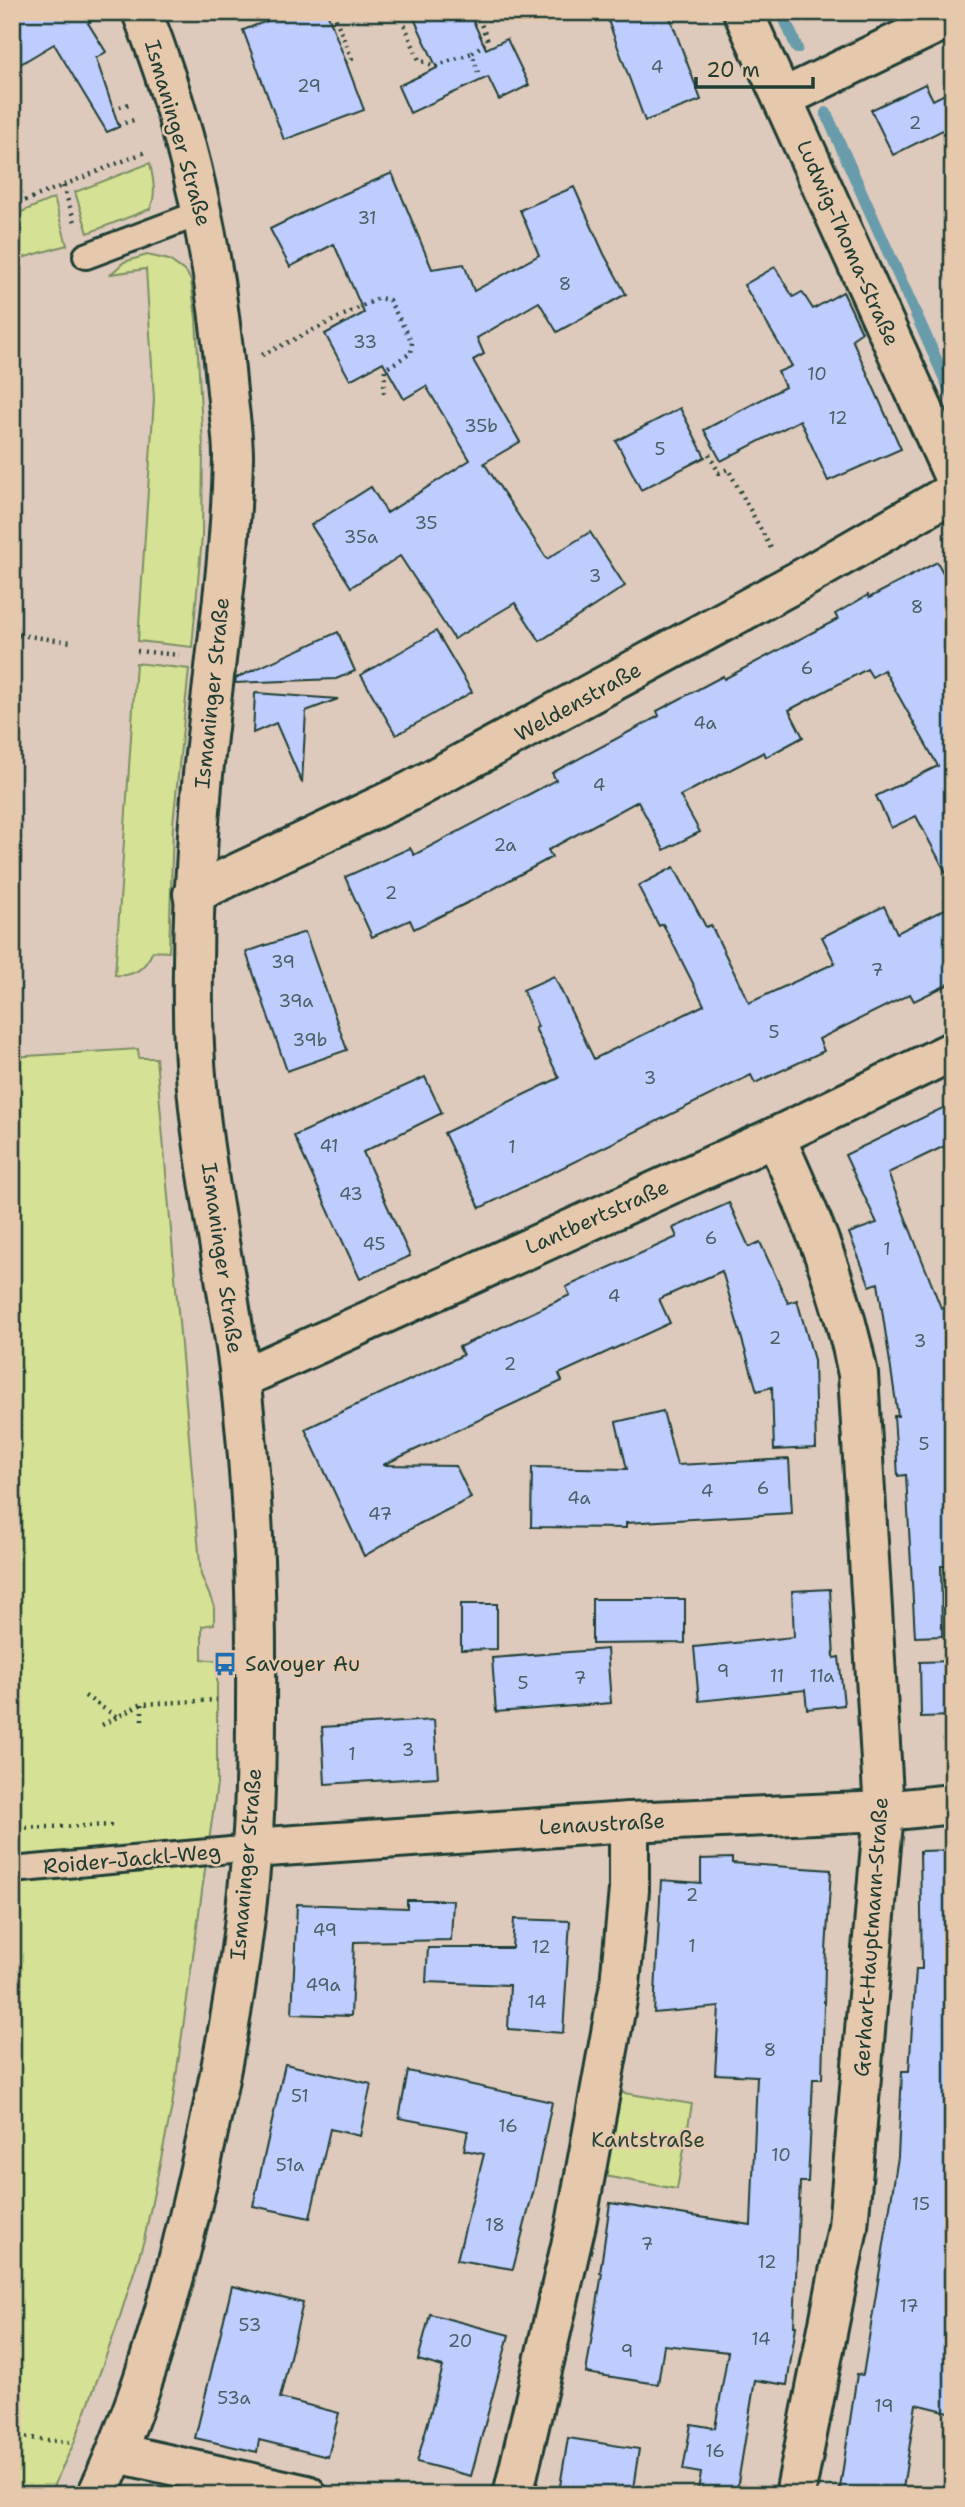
<svg xmlns="http://www.w3.org/2000/svg" width="965" height="2507" viewBox="0 0 965 2507" font-family="'Shantell Sans',sans-serif">
<rect width="100%" height="100%" fill="#decabd"/>
<filter id="ink" filterUnits="userSpaceOnUse"><feTurbulence type="fractalNoise" baseFrequency=".0143" numOctaves="2"/><feDisplacementMap in="SourceGraphic" scale="14" xChannelSelector="R" yChannelSelector="G"/><feConvolveMatrix kernelMatrix="1 2 1 2 8 2 1 2 1" color-interpolation-filters="sRGB"/></filter>
<g filter="url(#ink)">
<g fill="#d5e194" stroke="#7a8f64" stroke-width="2">
<path d="M150 163C153 179 157 194 150 209L88 233 75 192Z"/>
<polygon points="54,198 67,245 12,261 12,216"/>
<polygon points="147,255 169,260 187,273 191,281 196,318 203,448 202,537 192,647 138,641 154,399 146,269 111,274 124,262"/>
<path d="M136 663 189 669 173 824 169 952 153 951C145 968 135 977 115 975Z"/>
<polygon points="138,1049 139,1058 156,1058 201,1575 214,1606 214,1624 202,1626 202,1659 217,1661 217,1784 172,2106 144,2240 117,2326 74,2443 49,2495 12,2495 12,1057"/>
<polygon points="618,2092 692,2104 677,2189 604,2176"/>
</g>
<g fill="none" stroke-linecap="round" stroke-linejoin="round">
<g stroke="#679caa" stroke-width="12">
<polyline points="782,12 797,48"/>
<polyline points="826,113 953,397"/>
</g>
</g>
<g fill="#becdfe" stroke="#1f3d34" stroke-width="2">
<polygon points="12,12 106,12 88,23 106,52 96,58 119,127 107,132 54,44 12,69"/>
<polygon points="291,12 327,12 364,110 284,140 243,30"/>
<polygon points="411,12 469,12 486,49 507,39 529,85 499,100 488,77 410,113 398,86 437,68"/>
<polygon points="605,12 668,12 701,100 645,121"/>
<polygon points="925,84 933,100 953,90 953,125 893,155 871,110"/>
<polygon points="392,173 432,269 464,264 474,291 539,255 520,210 574,187 604,254 626,294 557,332 539,302 477,338 484,354 473,360 520,442 484,463 547,559 590,532 625,586 540,641 515,603 454,639 400,556 351,587 311,525 371,487 387,513 470,460 426,386 404,399 383,362 350,380 325,334 364,313 334,244 290,267 270,229 321,204"/>
<polygon points="775,267 793,297 802,292 813,309 843,292 862,332 852,339 901,449 828,481 800,420 721,461 704,430 785,387 778,372 792,366 744,285"/>
<polygon points="680,408 705,457 641,490 616,441"/>
<polygon points="937,562 953,590 953,886 916,816 891,828 876,796 938,766 884,670 872,677 867,669 789,710 803,737 766,757 764,752 680,796 700,832 664,850 638,801 548,850 552,857 471,901 414,929 410,920 372,937 345,877 410,848 414,855 556,780 552,773 659,716 657,711 723,676 724,679 838,619 835,614 868,595 869,598"/>
<polygon points="436,631 472,692 396,735 361,675"/>
<polygon points="338,632 355,671 336,679 235,683 236,678"/>
<polygon points="255,693 338,699 306,711 302,783 276,723 253,733"/>
<polygon points="674,867 706,927 711,925 749,1003 835,963 822,937 884,906 897,933 953,905 953,982 914,1001 910,994 819,1039 824,1051 755,1083 751,1075 480,1208 444,1133 559,1078 535,1028 538,1027 523,990 554,976 594,1059 704,1005 663,924 659,926 638,886"/>
<polygon points="305,932 347,1050 287,1071 246,952"/>
<polygon points="425,1077 442,1113 363,1152 410,1256 360,1279 294,1136"/>
<polygon points="953,1103 953,1142 888,1173 941,1308 953,1306 953,1566 941,1566 942,1636 915,1637 906,1475 898,1476 894,1416 898,1416 878,1283 870,1286 849,1233 877,1223 845,1155"/>
<polygon points="729,1203 749,1247 760,1242 788,1303 797,1300 814,1360 816,1448 774,1450 772,1387 757,1391 722,1271 659,1299 670,1323 559,1374 562,1381 383,1465 456,1466 471,1498 419,1524 364,1556 305,1429 463,1355 459,1347 570,1295 566,1287 677,1237 673,1228"/>
<polygon points="663,1411 677,1465 789,1459 792,1513 626,1523 626,1528 531,1527 532,1467 627,1469 616,1422"/>
<polygon points="830,1589 834,1658 839,1657 844,1705 807,1709 805,1690 699,1701 694,1647 794,1637 792,1591"/>
<polygon points="592,1599 685,1599 685,1643 592,1644"/>
<polygon points="461,1604 497,1604 497,1649 461,1650"/>
<polygon points="607,1649 611,1703 496,1712 492,1658"/>
<polygon points="953,1661 953,1716 921,1717 920,1662"/>
<polygon points="434,1720 438,1777 325,1784 322,1727"/>
<polygon points="953,1850 953,2413 916,2404 902,2495 839,2495 857,2374 863,2375 898,2157 902,2071 909,2071 916,1969 922,1969 920,1851"/>
<polygon points="732,1858 732,1863 831,1870 825,1967 822,2079 813,2079 808,2182 800,2182 794,2326 796,2326 787,2385 755,2380 736,2495 697,2495 701,2473 683,2470 691,2424 715,2428 728,2352 664,2345 658,2384 586,2373 602,2273 600,2273 610,2203 751,2225 757,2076 715,2074 719,2007 654,2013 661,1880 701,1883 701,1859"/>
<polygon points="407,1900 453,1900 451,1940 354,1942 351,2016 292,2014 297,1904 407,1908"/>
<polygon points="514,1919 570,1921 563,2033 508,2029 510,1985 426,1982 428,1948 512,1948"/>
<polygon points="285,2064 371,2084 360,2136 330,2129 310,2218 253,2206"/>
<polygon points="408,2071 552,2102 534,2189 513,2269 457,2260 484,2154 464,2150 468,2131 399,2118"/>
<polygon points="232,2286 303,2303 280,2398 339,2413 328,2457 259,2440 257,2452 195,2438"/>
<polygon points="430,2314 509,2335 471,2476 417,2462 443,2367 418,2360"/>
<polygon points="568,2438 639,2449 632,2495 577,2495 559,2492"/>
</g>
<g fill="none" stroke-linecap="round" stroke-linejoin="round">
<g stroke="#1f3d34" stroke-width="30">
<g id="lane">
<polyline points="86,256 203,212"/>
<polyline points="12,1870 252,1848"/>
</g>
</g>
<g stroke="#1f3d34" stroke-width="44">
<g id="street">
<polyline points="743,12 953,475"/>
<polyline points="783,98 953,16"/>
<polyline points="193,894 409,792 800,580 953,492"/>
<path d="M775 1137C810 1213 842 1292 858 1374L884 1811 848 2227 795 2495"/>
<polyline points="240,1379 775,1137 953,1051"/>
<polyline points="252,1848 629,1822 884,1811 953,1804"/>
<polyline points="117,2453 307,2495"/>
<polyline points="513,2495 576,2224 620,1984 629,1890 629,1822"/>
</g>
</g>
<g stroke="#1f3d34" stroke-width="44">
<path id="secondary" d="M97 2495C144 2395 173 2289 197 2182 222 2071 244 1958 252 1845 256 1798 256 1752 256 1705 257 1596 253 1485 240 1377 225 1256 194 1135 193 1012 192 936 195 861 202 785 212 676 231 567 233 457 233 432 228 406 226 381 215 254 189 131 142 12"/>
</g>
<g stroke="#1f3d34" stroke-width="4.5" stroke-dasharray="2 5" stroke-linecap="butt">
<polyline points="333,12 352,59 346,62"/>
<polyline points="399,12 419,60 435,66 472,53"/>
<polyline points="476,12 488,41 472,53 478,73"/>
<polyline points="113,109 132,103"/>
<polyline points="118,125 137,119"/>
<polyline points="63,186 76,225"/>
<polyline points="12,206 148,151"/>
<polyline points="262,355 379,298 389,300 412,342 411,353 385,369 384,393"/>
<polyline points="709,454 719,473 728,469 772,550"/>
<polyline points="12,634 71,642"/>
<polyline points="137,651 179,655"/>
<polyline points="85,1696 117,1717"/>
<polyline points="142,1704 142,1723"/>
<polyline points="102,1725 142,1704 217,1700"/>
<polyline points="12,1828 116,1825"/>
<polyline points="12,2436 74,2443"/>
</g>
<use href="#lane" stroke="#e6c9ad" stroke-width="24"/>
<use href="#street" stroke="#e6c9ad" stroke-width="38"/>
<use href="#secondary" stroke="#e6c9ad" stroke-width="38"/>
</g>
</g>
<defs>
<g id="bus-bare" transform="scale(1.89)"><path d="M-5-6H5V4H4V6H2V4H-2V6H-4V4H-5ZM-3.5-4V0h7V-4ZM-3.5 1.2v1.5H-2V1.2ZM2 1.2v1.5H3.5V1.2Z" fill="#1f6fb2" stroke="#e6c9ad" stroke-width="2.5" paint-order="stroke"/></g>
</defs>
<g fill-rule="evenodd">
<use href="#bus-bare" x="225" y="1664"/>
</g>
<g text-anchor="middle" stroke-width="5" stroke-linejoin="round" paint-order="stroke">
<g font-size="18" fill="#476166">
<text x="657" y="73">4</text>
<text x="309" y="92">29</text>
<text x="915" y="129">2</text>
<text x="367" y="224">31</text>
<text x="565" y="290">8</text>
<text x="365" y="348">33</text>
<text x="817" y="380">10</text>
<text x="838" y="424">12</text>
<text x="481" y="432">35b</text>
<text x="660" y="455">5</text>
<text x="426" y="529">35</text>
<text x="361" y="543">35a</text>
<text x="595" y="582">3</text>
<text x="917" y="613">8</text>
<text x="807" y="674">6</text>
<text x="705" y="729">4a</text>
<text x="599" y="791">4</text>
<text x="505" y="851">2a</text>
<text x="391" y="899">2</text>
<text x="283" y="968">39</text>
<text x="877" y="976">7</text>
<text x="296" y="1007">39a</text>
<text x="774" y="1038">5</text>
<text x="310" y="1046">39b</text>
<text x="650" y="1084">3</text>
<text x="329" y="1152">41</text>
<text x="512" y="1153">1</text>
<text x="351" y="1200">43</text>
<text x="711" y="1244">6</text>
<text x="374" y="1250">45</text>
<text x="887" y="1255">1</text>
<text x="614" y="1302">4</text>
<text x="775" y="1344">2</text>
<text x="920" y="1347">3</text>
<text x="510" y="1370">2</text>
<text x="924" y="1450">5</text>
<text x="763" y="1494">6</text>
<text x="707" y="1497">4</text>
<text x="579" y="1504">4a</text>
<text x="380" y="1520">47</text>
<text x="723" y="1677">9</text>
<text x="777" y="1682">11</text>
<text x="822" y="1682">11a</text>
<text x="580" y="1684">7</text>
<text x="523" y="1689">5</text>
<text x="408" y="1756">3</text>
<text x="352" y="1760">1</text>
<text x="692" y="1901">2</text>
<text x="325" y="1936">49</text>
<text x="692" y="1952">1</text>
<text x="541" y="1953">12</text>
<text x="323" y="1991">49a</text>
<text x="537" y="2008">14</text>
<text x="770" y="2056">8</text>
<text x="300" y="2102">51</text>
<text x="508" y="2132">16</text>
<text x="781" y="2161">10</text>
<text x="290" y="2171">51a</text>
<text x="921" y="2210">15</text>
<text x="495" y="2231">18</text>
<text x="647" y="2250">7</text>
<text x="767" y="2268">12</text>
<text x="909" y="2312">17</text>
<text x="250" y="2331">53</text>
<text x="761" y="2345">14</text>
<text x="460" y="2347">20</text>
<text x="627" y="2357">9</text>
<text x="234" y="2404">53a</text>
<text x="884" y="2412">19</text>
<text x="715" y="2457">16</text>
</g>
<g font-size="21" fill="#1f3d34" stroke="#e6c9ad">
<text transform="translate(178 133) rotate(74)" y="7">Ismaninger Straße</text>
<text transform="translate(848 243) rotate(66)" y="7">Ludwig-Thoma-Straße</text>
<text transform="translate(212 693) rotate(-84)" y="7">Ismaninger Straße</text>
<text transform="translate(578 702) rotate(-29)" y="7">Weldenstraße</text>
<text transform="translate(597 1217) rotate(-24)" y="7">Lantbertstraße</text>
<text transform="translate(222 1258) rotate(82)" y="7">Ismaninger Straße</text>
<text transform="translate(602 1824) rotate(-3)" y="7">Lenaustraße</text>
<text transform="translate(132 1859) rotate(-5)" y="7">Roider-Jackl-Weg</text>
<text transform="translate(246 1864) rotate(-85)" y="7">Ismaninger Straße</text>
<text transform="translate(871 1937) rotate(-86)" y="7">Gerhart-Hauptmann-Straße</text>
</g>
<g font-size="21" fill="#1f3d34" stroke="#e6c9ad" text-anchor="start">
<text x="245" y="1671">Savoyer Au</text>
</g>
<g font-size="21" fill="#284539" stroke="#e6c9ad">
<text x="648" y="2147">Kantstraße</text>
</g>
</g>
<rect width="965" height="2507" fill="none" stroke="#e6c9ad" stroke-width="42"/>
<rect x="21" y="21" width="923" height="2465" fill="none" stroke="#1f3d34" stroke-width="2.5" filter="url(#ink)"/>
<path d="M696 77v10h117v-10" fill="none" stroke="#1f3d34" stroke-width="3.5"/>
<text x="706" y="77" font-size="21" fill="#1f3d34" stroke="#e6c9ad" stroke-width="5" paint-order="stroke">20 m</text>
</svg>
